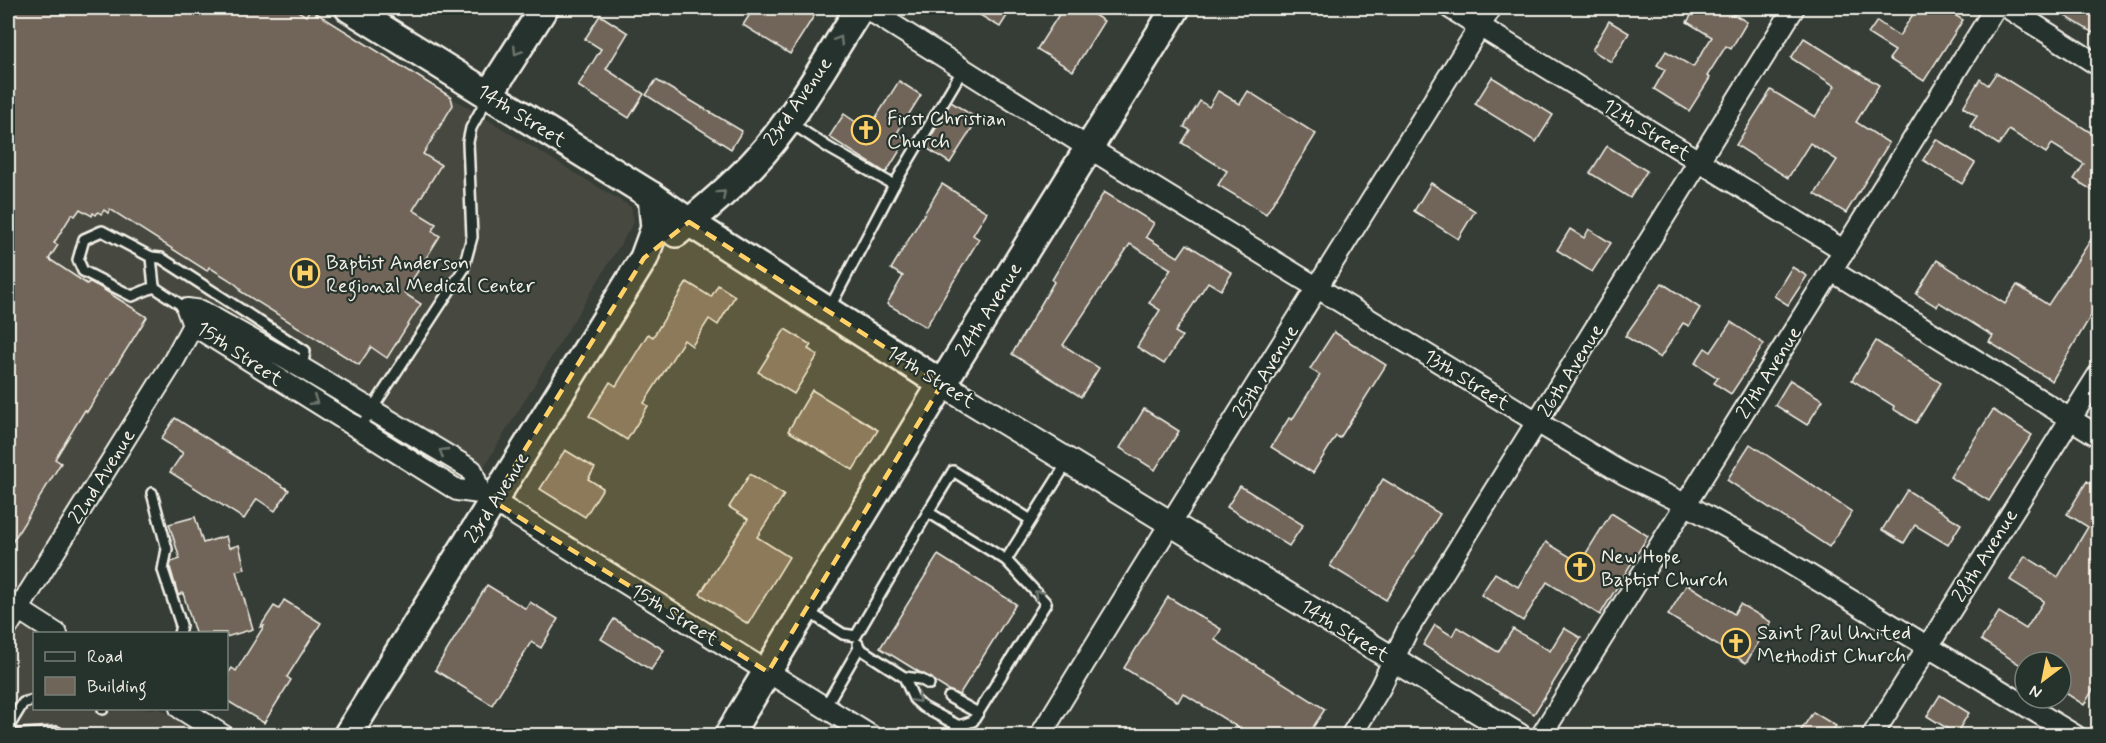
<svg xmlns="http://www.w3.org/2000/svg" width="2106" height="743" viewBox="0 0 2106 743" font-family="Mynerve,sans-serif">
<rect width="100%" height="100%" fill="#353d36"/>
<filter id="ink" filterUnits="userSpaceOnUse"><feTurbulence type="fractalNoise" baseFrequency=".0167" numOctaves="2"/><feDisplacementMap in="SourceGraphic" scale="12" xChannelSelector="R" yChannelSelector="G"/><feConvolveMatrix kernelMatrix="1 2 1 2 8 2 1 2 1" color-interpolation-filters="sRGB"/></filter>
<g filter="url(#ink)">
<g fill="#474940">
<polygon points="8,8 304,8 631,207 634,222 466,496 184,324 8,612"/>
<polygon points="8,615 38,633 34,634 34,708 160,709 204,735 8,735"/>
</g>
<g fill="#706559" stroke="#f4f1e8" stroke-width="1.5">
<polygon points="15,8 293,8 306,16 310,9 451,97 453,105 423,154 441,165 413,210 436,224 432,231 440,236 404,293 421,304 387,358 371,347 359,365 240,291 241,289 233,282 209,267 207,271 110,209 108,213 104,210 101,214 98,212 96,215 93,213 92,216 80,209 75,216 72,214 54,243 58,245 49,259 87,284 89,282 98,286 147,317 87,412 85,410 55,459 61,463 8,549 8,20"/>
<polygon points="754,8 819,8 790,54 743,25"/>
<polygon points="968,8 1012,8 1000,27"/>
<polygon points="1063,8 1083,8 1104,21 1073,71 1037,49"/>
<polygon points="1696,8 1723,8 1747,22 1731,49 1726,46 1707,76 1710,78 1689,111 1654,89 1665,70 1657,65 1666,51 1693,67 1712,37 1687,22"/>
<polygon points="1917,8 1943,8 1963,20 1924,81 1889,59 1895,51 1868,34 1877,21 1899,36"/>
<polygon points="2052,8 2098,8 2098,36"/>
<polygon points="600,15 628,33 606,69 644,94 629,118 578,86 601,49 585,39"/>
<polygon points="1609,21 1629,33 1611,62 1592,50"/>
<polygon points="1804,38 1879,85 1856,122 1889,143 1846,213 1815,194 1837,160 1810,143 1788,178 1736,145 1771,90 1815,117 1835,86 1791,58"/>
<polygon points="1996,73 2098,137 2098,194 2074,179 2084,164 2052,144 2046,153 2009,130 1999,145 1970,126 1977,116 1963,107 1980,79 1988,85"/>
<polygon points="1492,77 1553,115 1536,142 1475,104"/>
<polygon points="656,80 742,131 731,149 646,95"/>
<polygon points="899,81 921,95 897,133 907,139 886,173 829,137 844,114 863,127 870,116 875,119"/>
<polygon points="1218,91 1240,104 1248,91 1316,134 1266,214 1218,185 1227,171 1182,143 1190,130 1184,127 1200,101 1209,107"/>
<polygon points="951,102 978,119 950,163 925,147"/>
<polygon points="1936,139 1975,163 1962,184 1923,160"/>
<polygon points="1607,146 1647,171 1630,198 1590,173"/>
<polygon points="1431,183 1475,211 1458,239 1414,211"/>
<polygon points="942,184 987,212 973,235 979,239 926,327 887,304 903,276 891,269"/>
<polygon points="1104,192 1154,223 1146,237 1178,257 1187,244 1232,273 1221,290 1208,282 1175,332 1182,336 1164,364 1137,347 1160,310 1149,303 1171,269 1130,244 1063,345 1099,368 1081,397 1012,354 1054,282 1052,280"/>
<polygon points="1570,229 1584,238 1589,229 1611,243 1592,272 1557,250"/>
<polygon points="2098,229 2098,304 2052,381 1989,342 1993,336 1939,302 1937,307 1916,294 1937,260 2005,304 2017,285 2048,305"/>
<polygon points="1792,267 1807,276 1788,305 1774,296"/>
<polygon points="687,282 711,297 718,285 735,296 718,325 709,319 692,346 684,340 644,403 648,406 627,440 589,416 610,382 616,386 648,334 653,337"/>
<polygon points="1662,283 1700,308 1689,326 1683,323 1660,358 1625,336"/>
<polygon points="1731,322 1764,344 1731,394 1714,383 1718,378 1695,363 1705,348 1711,352"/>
<polygon points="785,329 811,345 808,349 818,355 794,394 758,372"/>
<polygon points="1334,332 1386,365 1340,438 1336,436 1313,473 1271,447 1289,418 1292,420 1320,375 1310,369"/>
<polygon points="1876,341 1941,383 1916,423 1893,409 1894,406 1852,380"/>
<polygon points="1790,380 1823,400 1807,425 1775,405"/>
<polygon points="812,390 878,430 853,470 788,431"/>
<polygon points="1144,409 1179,431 1155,470 1120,448"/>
<polygon points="1993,410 2032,435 1989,501 1950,477"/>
<polygon points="175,418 289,490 275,511 257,499 244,519 170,472 183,453 161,439"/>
<polygon points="1750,444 1852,512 1829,547 1727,480"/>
<polygon points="565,450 595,468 588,479 603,488 585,517 540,489"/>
<polygon points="750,474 784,495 757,537 789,557 748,624 700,594 748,519 729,507"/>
<polygon points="1383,479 1440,514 1386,600 1330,566"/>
<polygon points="2087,481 2098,488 2098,581 2093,591 2098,594 2098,681 2084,705 2061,690 2061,662 2025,662 2025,668 1981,640 1999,612 2026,629 2044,601 2010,580 2025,556 2058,577 2088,527 2067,514"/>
<polygon points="1240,486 1303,525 1289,546 1227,507"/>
<polygon points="1907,490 1961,524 1948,545 1915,525 1904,543 1882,530"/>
<polygon points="1611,513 1648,536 1600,615 1547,582 1523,621 1481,595 1495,573 1518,587 1546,542 1580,563"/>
<polygon points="195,517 203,543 226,536 229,548 239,545 245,569 236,571 253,629 226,637 226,633 195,633 183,593 178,595 170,567 171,562 180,559 169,524"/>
<polygon points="938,555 1016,604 959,695 948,690 935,682 932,678 919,672 880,648"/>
<polygon points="1687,584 1734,614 1740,604 1771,622 1746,663 1668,615"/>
<polygon points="487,585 526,609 530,602 558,619 541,648 531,642 492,705 435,670"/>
<polygon points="1168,597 1221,629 1215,640 1325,709 1308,735 1250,735 1183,693 1178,702 1124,668"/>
<polygon points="284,600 321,623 287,677 291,680 264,723 226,700 226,676 232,668 236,671 264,626 260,627 274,606 279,609"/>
<polygon points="614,619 664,650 651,670 601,639"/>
<polygon points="1435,625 1452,636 1457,627 1498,652 1513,629 1550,651 1564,628 1581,638 1534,714 1423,645"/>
<polygon points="1940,695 1969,713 1956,734 1927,716"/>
<polygon points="1813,712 1836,726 1830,735 1798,735"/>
</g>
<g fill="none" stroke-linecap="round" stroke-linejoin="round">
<g stroke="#f4f1e8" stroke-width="14">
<g id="service">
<polyline points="791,123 829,148 894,185"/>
<polygon points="102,231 151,257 154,287 132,296 83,271 78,260 84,239"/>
<polyline points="151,257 161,258 305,351 302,368"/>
<polyline points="154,287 187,309"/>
<polyline points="829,309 894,185 963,69"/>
<polyline points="359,429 463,270 472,237 468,142 471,128 488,97"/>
<polyline points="152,493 167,549 163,570 181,625 179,634"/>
<polyline points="1031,520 953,471 928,512 1006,560 1067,463"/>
<polyline points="807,611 843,634 856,636 928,512"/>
<polyline points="859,648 904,677 914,699 923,707 959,726 973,721 1046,603 1006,560"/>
<polyline points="904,677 920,679 929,684"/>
<polyline points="949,697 978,713"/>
<polyline points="825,707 859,648 858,644"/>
<polyline points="103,708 103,709"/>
<polyline points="8,728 23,703 34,700"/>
<polyline points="8,735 57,732 63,736"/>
</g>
</g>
<g stroke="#f4f1e8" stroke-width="24">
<g id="minor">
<polyline points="866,8 1089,148 1537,422 1624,474 1685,504 1766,549 2076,736"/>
<polyline points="1450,8 1845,251"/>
<polyline points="2008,8 2098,65"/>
<polyline points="1832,271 2098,436"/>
<polyline points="480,493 472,470 302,368 201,311 187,309 193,325 457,490 480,493 493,501 871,736"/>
<polyline points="18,609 57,634"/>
<polyline points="8,626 173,362 193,325"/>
<polyline points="180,708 224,736"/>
<path d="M1040 736C1188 491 1341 251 1491 8"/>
<polyline points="1351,736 1380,688 1407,631 1794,8"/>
<polyline points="1541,736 1995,8"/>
<polyline points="1872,736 2098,375"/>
</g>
</g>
<g stroke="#f4f1e8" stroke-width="28">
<polyline id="tertiary" points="942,384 1519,736"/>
</g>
<g stroke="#f4f1e8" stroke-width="32">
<g id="secondary">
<polyline points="349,8 652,196 689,222 942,384"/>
<polyline points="489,94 544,8"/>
<path d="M676 233C702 212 728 190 751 166 795 120 826 61 860 8"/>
<polyline points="347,736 644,258 655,228 652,196"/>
<polyline points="728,736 942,384 1176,8"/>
</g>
</g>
<use href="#service" stroke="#26332d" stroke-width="9"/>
<use href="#minor" stroke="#26332d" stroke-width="20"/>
<use href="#tertiary" stroke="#26332d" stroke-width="24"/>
<use href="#secondary" stroke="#26332d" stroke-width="27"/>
</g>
<defs><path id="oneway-chevron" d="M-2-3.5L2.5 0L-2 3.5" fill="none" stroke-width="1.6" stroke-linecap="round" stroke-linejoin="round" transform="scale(1.5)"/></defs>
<g stroke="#6e766e">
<use href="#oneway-chevron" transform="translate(839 40) rotate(-58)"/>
<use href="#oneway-chevron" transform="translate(517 51) rotate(122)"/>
<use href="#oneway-chevron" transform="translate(722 194) rotate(-42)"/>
<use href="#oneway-chevron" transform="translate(314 401) rotate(32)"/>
<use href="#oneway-chevron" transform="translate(443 452) rotate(-149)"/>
<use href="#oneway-chevron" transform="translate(1038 594) rotate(-133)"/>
<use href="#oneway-chevron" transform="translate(917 699) rotate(50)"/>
</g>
</g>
<path fill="#ffd166" fill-opacity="0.2" stroke="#ffd166" stroke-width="4.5" stroke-dasharray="12 8" stroke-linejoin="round" d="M689 222 942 384 768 672 493 501 644 258Z"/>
<defs>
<g id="church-ring" transform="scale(1.5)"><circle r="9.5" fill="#26332d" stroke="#ffd166" stroke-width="1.5"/><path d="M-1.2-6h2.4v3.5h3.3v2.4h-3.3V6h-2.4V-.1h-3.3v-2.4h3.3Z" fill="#ffd166"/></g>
<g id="hospital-ring" transform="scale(1.5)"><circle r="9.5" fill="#26332d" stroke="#ffd166" stroke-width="1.5"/><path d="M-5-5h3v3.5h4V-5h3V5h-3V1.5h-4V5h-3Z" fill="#ffd166"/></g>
</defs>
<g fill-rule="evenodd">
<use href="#church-ring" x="866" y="130"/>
<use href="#hospital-ring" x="305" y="273"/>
<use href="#church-ring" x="1580" y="567"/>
<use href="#church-ring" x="1736" y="643"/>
</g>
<g text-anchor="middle" stroke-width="4.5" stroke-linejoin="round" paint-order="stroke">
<g font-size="20" fill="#f4f1e8" stroke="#26332d">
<text transform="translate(797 101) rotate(-55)" y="7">23rd Avenue</text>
<text transform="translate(522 115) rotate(32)" y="7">14th Street</text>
<text transform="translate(1647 129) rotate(32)" y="7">12th Street</text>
<text transform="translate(988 309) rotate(-58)" y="7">24th Avenue</text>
<text transform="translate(240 353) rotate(34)" y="7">15th Street</text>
<text transform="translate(1570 370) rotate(-58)" y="7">26th Avenue</text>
<text transform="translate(1265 371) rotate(-58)" y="7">25th Avenue</text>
<text transform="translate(1768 372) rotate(-58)" y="7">27th Avenue</text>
<text transform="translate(931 376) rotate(32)" y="7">14th Street</text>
<text transform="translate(1467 379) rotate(32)" y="7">13th Street</text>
<text transform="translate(101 476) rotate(-58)" y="7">22nd Avenue</text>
<text transform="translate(496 497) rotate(-58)" y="7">23rd Avenue</text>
<text transform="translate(1984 555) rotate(-58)" y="7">28th Avenue</text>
<text transform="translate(675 614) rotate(32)" y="7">15th Street</text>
<text transform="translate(1345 630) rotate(32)" y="7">14th Street</text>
</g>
<g font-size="20" fill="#f4f1e8" stroke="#26332d" text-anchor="start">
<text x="887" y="125">First Christian<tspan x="887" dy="23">Church</tspan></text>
<text x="326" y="269">Baptist Anderson<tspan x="326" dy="23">Regional Medical Center</tspan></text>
<text x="1601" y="563">New Hope<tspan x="1601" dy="23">Baptist Church</tspan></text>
<text x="1757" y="639">Saint Paul United<tspan x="1757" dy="23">Methodist Church</tspan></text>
</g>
</g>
<rect width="2106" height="743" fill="none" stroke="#26332d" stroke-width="30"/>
<rect x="15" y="15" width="2076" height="713" fill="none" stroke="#f4f1e8" stroke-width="2" filter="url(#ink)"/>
<rect x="33" y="632" width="195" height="78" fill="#26332d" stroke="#787f78" stroke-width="1.5"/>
<rect x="45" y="652" width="30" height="9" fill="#26332d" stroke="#787f78" stroke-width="1.5"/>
<text x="87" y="662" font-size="18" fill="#f4f1e8">Road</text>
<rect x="45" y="677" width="30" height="18" fill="#706559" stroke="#787f78" stroke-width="1.5"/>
<text x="87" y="692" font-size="18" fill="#f4f1e8">Building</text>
<g transform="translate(2043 680) rotate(212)"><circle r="28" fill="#26332d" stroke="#787f78" stroke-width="1.5"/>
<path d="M0-4.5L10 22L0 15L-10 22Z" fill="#ffd166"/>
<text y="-9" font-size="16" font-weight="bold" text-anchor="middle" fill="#f4f1e8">N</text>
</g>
</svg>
